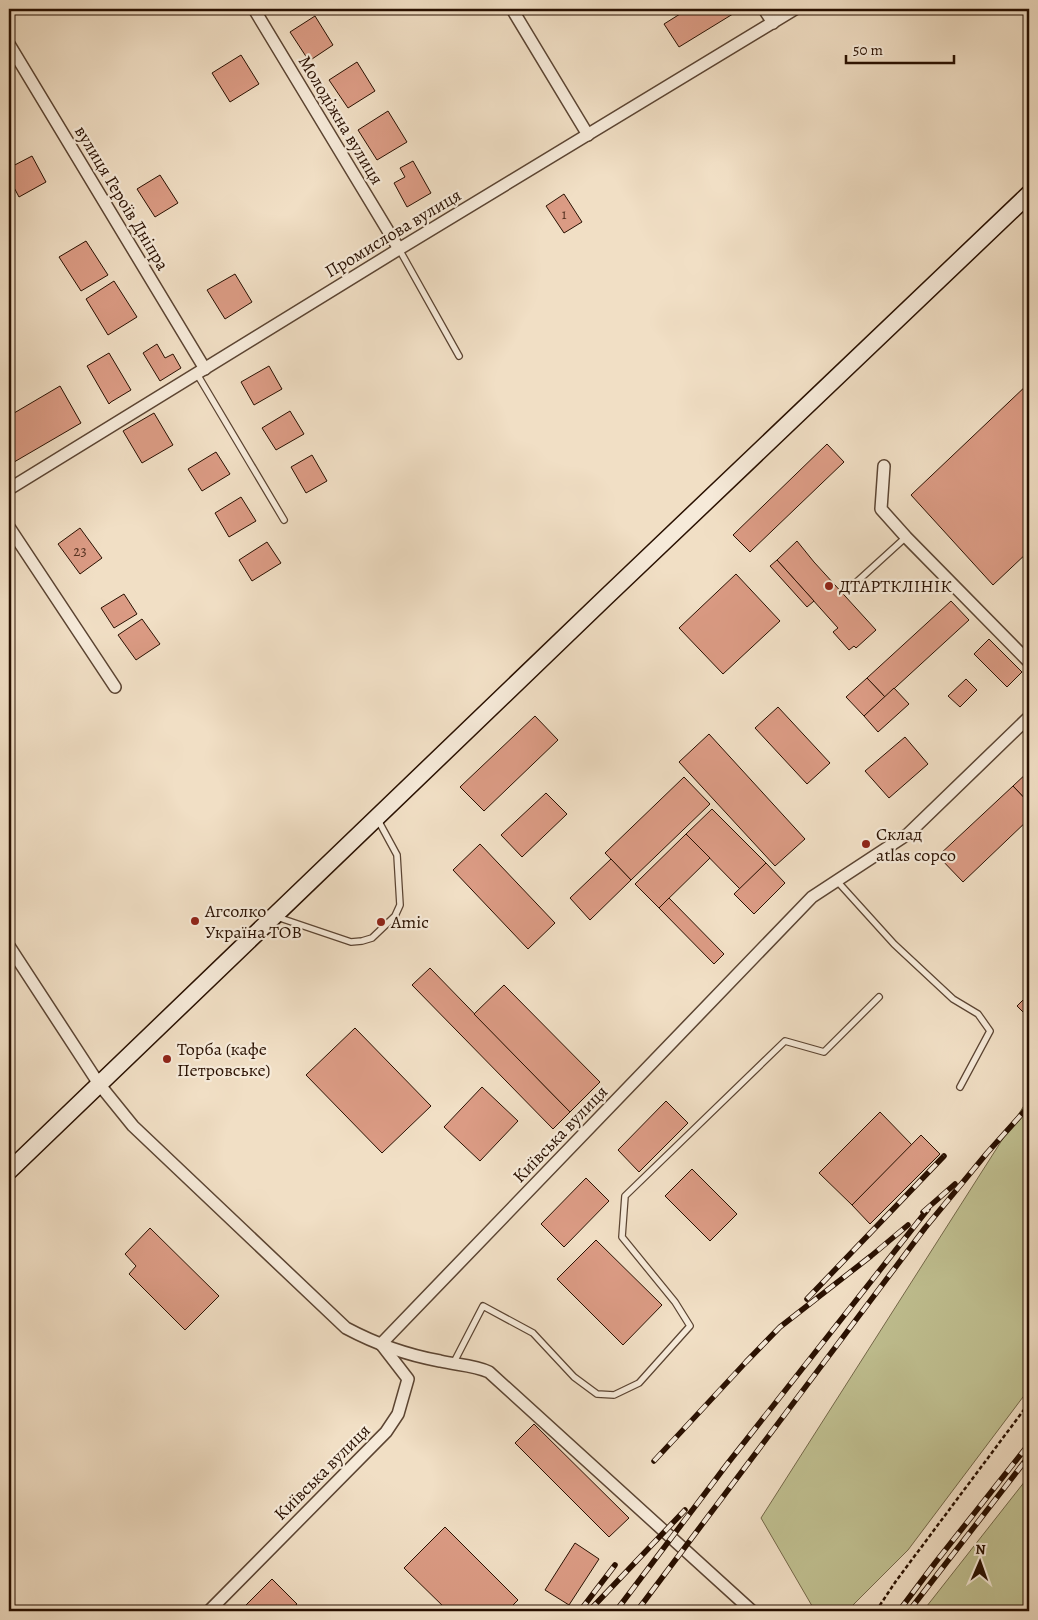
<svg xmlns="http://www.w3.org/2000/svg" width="1038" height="1620" viewBox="0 0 1038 1620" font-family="Alegreya,serif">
<rect width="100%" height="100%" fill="#f1dfc5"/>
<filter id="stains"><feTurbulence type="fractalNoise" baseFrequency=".004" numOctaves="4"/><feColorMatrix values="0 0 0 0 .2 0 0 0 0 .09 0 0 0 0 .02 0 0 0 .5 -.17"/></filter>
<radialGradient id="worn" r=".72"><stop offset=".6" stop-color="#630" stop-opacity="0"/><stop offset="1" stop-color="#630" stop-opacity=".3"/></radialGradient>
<g fill="#c0c091" stroke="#746849">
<polygon points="1029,1100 1029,1389 908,1550 847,1611 815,1611 761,1518 1025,1104"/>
<polygon points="1029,1476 1029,1611 923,1611"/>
</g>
<g fill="#db9b84" stroke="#291001">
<polygon points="688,9 741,9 679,47 664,24"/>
<polygon points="315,16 333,45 309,61 290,32"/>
<polygon points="241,55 259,84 230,102 212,73"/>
<polygon points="357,62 375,91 348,108 329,80"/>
<polygon points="388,111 407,142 377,160 358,130"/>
<polygon points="32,156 46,182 19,197 9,178 9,168"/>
<polygon points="413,161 431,193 407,207 394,183 405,177 400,168"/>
<polygon points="160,175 178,203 155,217 137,189"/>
<polygon points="564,194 582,222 564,233 546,206"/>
<polygon points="86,241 108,275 81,291 59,257"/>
<polygon points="235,274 252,302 225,319 207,290"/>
<polygon points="114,281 137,317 108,335 86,299"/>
<polygon points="157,344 165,358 173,354 181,368 160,381 143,353"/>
<polygon points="109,353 131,390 111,402 109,404 87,366"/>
<polygon points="269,366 282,389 254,405 241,382"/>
<polygon points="1029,383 1029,551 993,585 911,495"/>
<polygon points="60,386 81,423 9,465 9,416"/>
<polygon points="290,411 304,434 276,450 262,428"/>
<polygon points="154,413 173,445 142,463 123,431"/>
<polygon points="827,444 844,462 750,552 733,535"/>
<polygon points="216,452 230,474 202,491 188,469"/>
<polygon points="312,455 327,481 306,493 291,467"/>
<polygon points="241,497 256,521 229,537 215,513"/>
<polygon points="80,528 102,558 80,574 58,544"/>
<polygon points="797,541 814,562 876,630 856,648 854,646 849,650 833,632 838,628 777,560"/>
<polygon points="267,542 281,563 252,581 239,560"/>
<polygon points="777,560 814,601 807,607 770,566"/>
<polygon points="736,574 780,621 723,674 679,628"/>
<polygon points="124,594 137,614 114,628 101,608"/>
<polygon points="951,601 969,620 885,697 867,678"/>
<polygon points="142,619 160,644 136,660 118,635"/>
<polygon points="989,639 1022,672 1007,687 974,654"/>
<polygon points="867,678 885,697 864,716 846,697"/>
<polygon points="966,679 977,690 960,707 948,696"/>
<polygon points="894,688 909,704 878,732 864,716"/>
<polygon points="778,707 830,763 807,784 755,728"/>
<polygon points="535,716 558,740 484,811 460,787"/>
<polygon points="709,734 805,839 775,866 679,762"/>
<polygon points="905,737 928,764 889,798 865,771"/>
<polygon points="1029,771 1029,803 1013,786"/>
<polygon points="684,777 710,804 631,880 605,853"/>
<polygon points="1013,786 1029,803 1029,819 963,882 938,856"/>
<polygon points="546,793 567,814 522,857 501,835"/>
<polygon points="712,809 766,863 740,889 686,834"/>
<polygon points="686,834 710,858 659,908 635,884"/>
<polygon points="480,844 555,923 528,949 453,870"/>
<polygon points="611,859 631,880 590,920 570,898"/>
<polygon points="766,863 785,883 754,914 734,894"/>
<polygon points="669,898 724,954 714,964 659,908"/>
<polygon points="430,968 570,1112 553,1129 412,985"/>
<polygon points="504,985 600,1082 570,1112 474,1014"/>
<polygon points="1029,994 1029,1018 1017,1006"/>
<polygon points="355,1028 431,1106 382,1153 306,1075"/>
<polygon points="482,1087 518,1121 480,1161 444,1127"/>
<polygon points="666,1101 688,1123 639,1172 618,1150"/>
<polygon points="880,1112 912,1145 852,1205 819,1173"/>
<polygon points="921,1135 940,1154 870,1224 852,1205"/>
<polygon points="692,1169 737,1214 710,1241 665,1196"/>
<polygon points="586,1178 609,1201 564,1247 541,1224"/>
<polygon points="150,1228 219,1296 185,1330 129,1274 136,1266 125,1254"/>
<polygon points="596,1240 662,1305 623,1345 557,1279"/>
<polygon points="534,1424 629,1518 609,1537 515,1443"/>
<polygon points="445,1527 518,1600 507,1611 448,1611 404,1568"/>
<polygon points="575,1543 599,1559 569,1605 545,1590"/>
<polygon points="272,1579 297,1604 289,1611 240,1611"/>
</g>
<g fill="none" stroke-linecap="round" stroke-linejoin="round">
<g stroke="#5b4432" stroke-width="8">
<g id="lane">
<polyline points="399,249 459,356"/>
<polyline points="197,374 284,520"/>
<polyline points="850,588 906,537"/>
<polyline points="837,881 894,944 953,999 978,1014 990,1031 960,1087"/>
<polyline points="277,917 351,942 362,941 372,938 395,916 400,905 397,855 378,820"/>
<polyline points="453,1364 483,1306 533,1333 574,1377 597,1394 614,1395 639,1383 690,1326 675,1302 622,1237 625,1196 785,1041 824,1052 879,997"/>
</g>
</g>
<g stroke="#5b4432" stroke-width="14">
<g id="street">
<polyline points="254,9 399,249"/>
<polyline points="512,9 588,135"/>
<polyline points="764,9 773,23"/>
<polyline points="9,44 205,369"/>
<polyline points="884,466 881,509 906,537 1029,662"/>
<polyline points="9,489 399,249 795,9"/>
<polyline points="9,527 115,687"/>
<path d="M9 946 99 1084 133 1126 346 1328C376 1344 407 1355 440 1361 457 1365 474 1365 489 1372L752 1611"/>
<polyline points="381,1344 812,897 908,834 1029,717"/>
<polyline points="209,1611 386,1432 398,1414 408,1379 381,1344"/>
</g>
</g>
<g stroke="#291001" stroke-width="19">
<polyline id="secondary" points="9,1171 604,599 1029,194"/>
</g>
<polyline stroke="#291001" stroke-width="2.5" stroke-dasharray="4 2.5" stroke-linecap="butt" points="876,1611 896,1581 1029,1403"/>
<use href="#lane" stroke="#f6ead9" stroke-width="5.5"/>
<use href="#street" stroke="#f6ead9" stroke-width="11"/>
<use href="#secondary" stroke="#f6ead9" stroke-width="16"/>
<g stroke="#291001" stroke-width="5.5">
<g id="rail">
<polyline points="923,1212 955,1184"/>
<polyline points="807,1299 944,1156"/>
<polyline points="654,1461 746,1362 780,1327 871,1256 908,1225"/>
<polyline points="580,1611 615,1565"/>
<polyline points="589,1611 685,1510"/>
<polyline points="616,1611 728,1463 928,1209"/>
<polyline points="637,1611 925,1228 987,1153 1029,1106"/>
<polyline points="899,1611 935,1563 1029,1444"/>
<polyline points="909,1611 1029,1456"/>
</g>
</g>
<use href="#rail" stroke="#f6ead9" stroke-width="4" stroke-dasharray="11" stroke-linecap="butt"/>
</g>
<g fill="#8f2418" stroke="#f6ead9" stroke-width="2">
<circle cx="829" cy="586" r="5"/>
<circle cx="866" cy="844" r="5"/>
<circle cx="195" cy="921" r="5"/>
<circle cx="381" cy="922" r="5"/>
<circle cx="167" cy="1059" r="5"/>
</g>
<g text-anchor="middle" stroke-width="4.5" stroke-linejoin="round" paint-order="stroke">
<g font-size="15" fill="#563322">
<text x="564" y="219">1</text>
<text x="80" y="556">23</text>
</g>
<g font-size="18" fill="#291001" stroke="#f6ead9">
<text transform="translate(341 120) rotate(59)" y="6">Молодіжна вулиця</text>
<text transform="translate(122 198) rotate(59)" y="6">вулиця Героїв Дніпра</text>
<text transform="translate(393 233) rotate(-31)" y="6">Промислова вулиця</text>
<text transform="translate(560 1134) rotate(-46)" y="6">Київська вулиця</text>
<text transform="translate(322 1472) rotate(-45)" y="6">Київська вулиця</text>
</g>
<g font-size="18" fill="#291001" stroke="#f6ead9" text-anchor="start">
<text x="839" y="592">ДТАРТКЛІНІК</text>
<text x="876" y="840">Склад<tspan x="876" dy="21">atlas copco</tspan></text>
<text x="205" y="917">Агсолко<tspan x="205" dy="21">Україна ТОВ</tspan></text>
<text x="391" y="928">Amic</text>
<text x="177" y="1055">Торба (кафе<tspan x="177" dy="21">Петровське)</tspan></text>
</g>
</g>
<rect width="1038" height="1620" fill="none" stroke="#f1dfc5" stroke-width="30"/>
<rect x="10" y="10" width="1018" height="1600" fill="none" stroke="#291001" stroke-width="2.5"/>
<rect x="15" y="15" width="1008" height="1590" fill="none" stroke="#291001"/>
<g transform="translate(980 1562) rotate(2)" stroke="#f6ead9" stroke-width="4" paint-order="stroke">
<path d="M0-4L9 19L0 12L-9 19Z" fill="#291001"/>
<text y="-8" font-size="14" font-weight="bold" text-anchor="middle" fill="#291001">N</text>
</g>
<path d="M846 55v8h108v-8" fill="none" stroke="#291001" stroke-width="2.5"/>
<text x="853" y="55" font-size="15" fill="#291001" stroke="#f6ead9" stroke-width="4" paint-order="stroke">50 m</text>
<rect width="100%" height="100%" filter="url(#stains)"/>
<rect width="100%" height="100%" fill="url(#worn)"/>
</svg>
